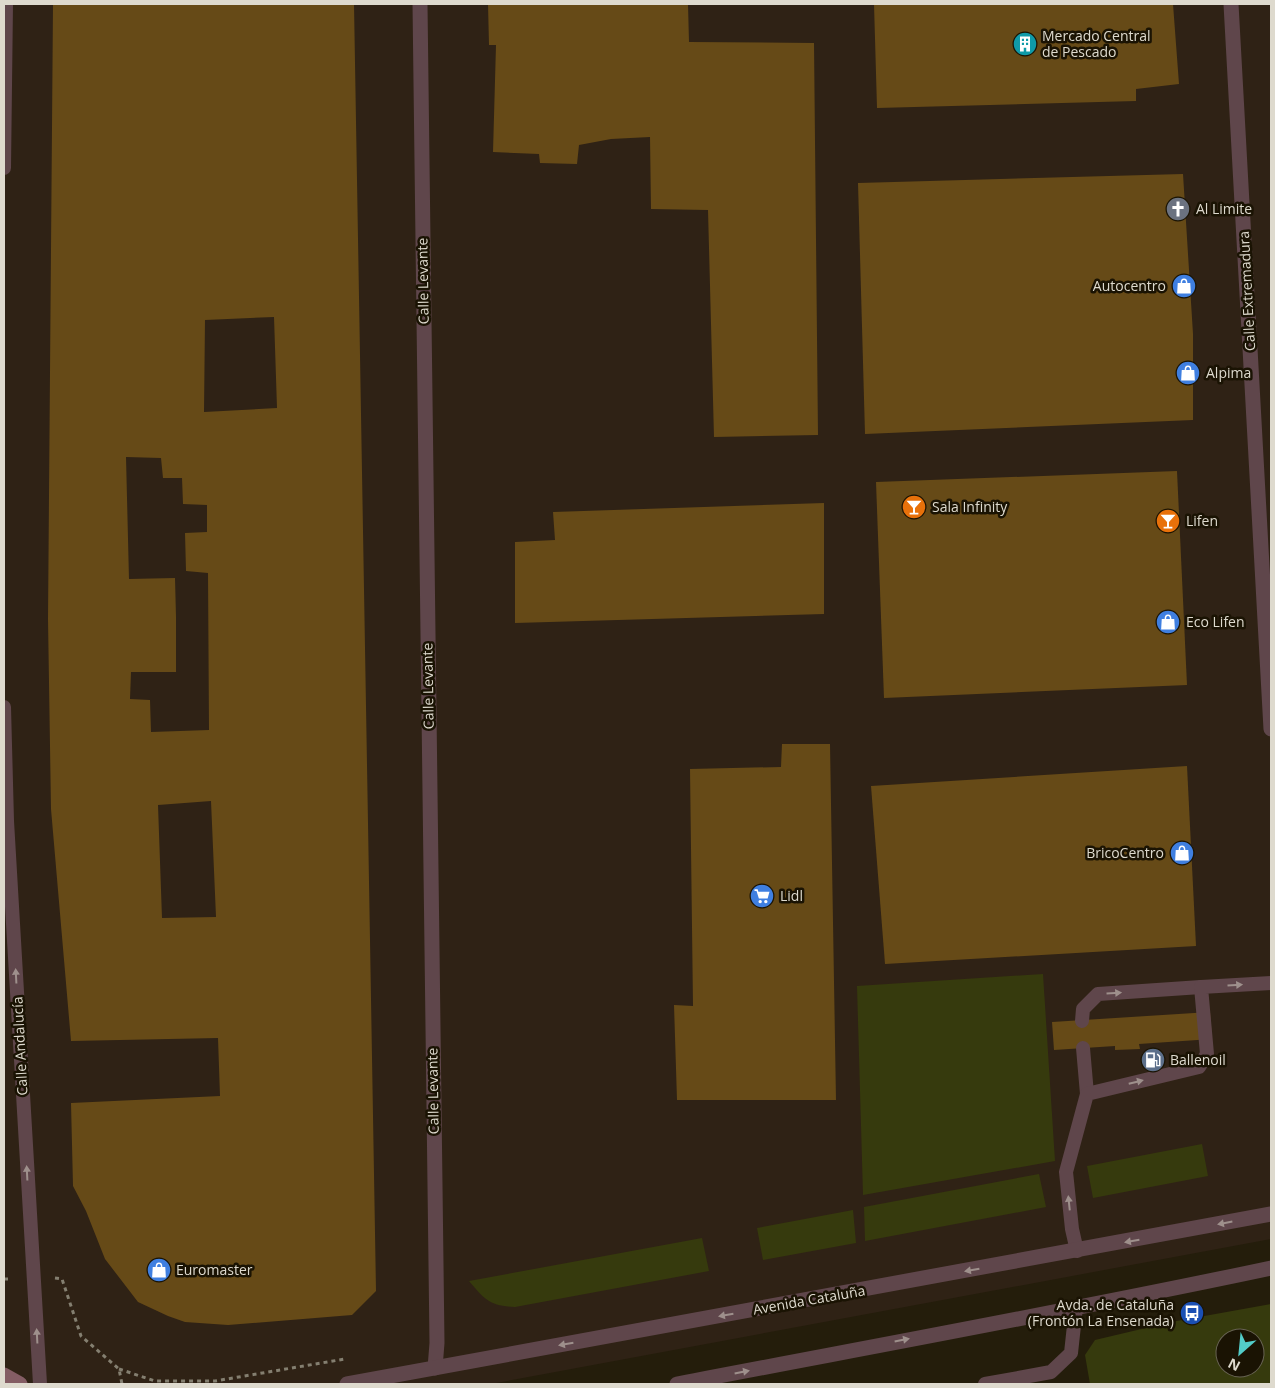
<svg xmlns="http://www.w3.org/2000/svg" width="1275" height="1388" viewBox="0 0 1275 1388" font-family="'Open Sans',sans-serif">
<rect width="100%" height="100%" fill="#241d0b"/>
<polygon fill="#2f2215" points="4,4 1271,4 1271,1239 491,1384 4,1384"/>
<g fill="#363a0d" fill-rule="evenodd">
<polygon points="1043,974 1055,1161 863,1195 857,986"/>
<polygon points="1202,1144 1208,1176 1093,1198 1087,1166"/>
<polygon points="1039,1174 1046,1207 865,1241 864,1207"/>
<polygon points="853,1210 856,1243 763,1260 757,1228"/>
<path d="M702 1238 709 1271 515 1307C490 1306 485 1300 469 1281Z"/>
<path d="M1271 1304V1384H1090L1085 1355 1095 1340 1171 1322ZM1225 1338H1255V1368H1225Z"/>
</g>
<g fill="#664a17" fill-rule="evenodd">
<path d="M53 4H354L376 1291 352 1315 228 1325 185 1322 168 1316 138 1302 105 1259 86 1211 73 1186 71 1103 220 1096 218 1038 71 1041 51 809 48 619ZM274 317 277 408 204 412 205 320ZM126 457 161 458 163 478H182L183 504 207 505V532L185 533 186 571 208 573 209 730 151 732 150 700 130 699 131 672H176V617L175 578 129 579ZM211 801 216 917 162 918 158 805Z"/>
<polygon points="488,4 688,4 689,42 814,43 818,435 714,437 708,210 651,209 650,137 611,139 579,145 577,164 540,163 539,154 493,152 496,45 489,45"/>
<polygon points="874,4 1173,4 1179,84 1136,89 1136,101 877,108"/>
<polygon points="1183,174 1193,334 1193,420 865,434 858,183"/>
<polygon points="1177,471 1187,685 884,698 876,482"/>
<polygon points="824,503 824,614 515,623 515,542 555,540 553,512"/>
<polygon points="782,744 830,744 836,1100 677,1100 674,1005 693,1006 690,769 781,767"/>
<polygon points="1187,766 1196,946 885,964 871,786"/>
<polygon points="1210,1012 1212,1039 1139,1044 1140,1049 1115,1050 1115,1046 1054,1050 1052,1022"/>
</g>
<g fill="none" stroke-linecap="round" stroke-linejoin="round">
<g stroke="#847f70" stroke-width="3" stroke-dasharray="4 4" stroke-linecap="butt">
<polyline points="55,1278 62,1279 81,1336 119,1369 122,1384"/>
<polyline points="4,1279 11,1279"/>
<polyline points="119,1369 155,1381 215,1381 345,1359"/>
</g>
<g stroke="#5f464b" stroke-width="14">
<polyline points="4,168 6,4"/>
<polyline points="4,707 7,821 40,1384"/>
<polyline points="1082,1021 1083,1009 1098,994 1201,987"/>
<polyline points="1083,1048 1087,1094"/>
<polyline points="1077,1251 1072,1229 1066,1172 1087,1094 1199,1067 1207,1054 1201,987 1271,983"/>
<polyline points="985,1384 1051,1372 1071,1353 1076,1307"/>
</g>
<g stroke="#5f464b" stroke-width="15">
<polyline points="420,4 437,1343 435,1368"/>
<polyline points="1231,4 1271,729"/>
<polyline points="347,1384 1271,1214"/>
<path d="M677 1384C875 1346 1074 1310 1271 1268"/>
</g>
<polyline stroke="#845d64" stroke-width="15" points="4,1375 20,1384"/>
</g>
<defs><path id="oneway-solid" d="M-6-.8H1V-3.2L6.5 0L1 3.2V.8H-6Z" transform="scale(1.25)"/></defs>
<g fill="#9e908c">
<use href="#oneway-solid" transform="translate(16 976) rotate(-93)"/>
<use href="#oneway-solid" transform="translate(1235 985) rotate(-4)"/>
<use href="#oneway-solid" transform="translate(1114 993) rotate(-4)"/>
<use href="#oneway-solid" transform="translate(1136 1082) rotate(-14)"/>
<use href="#oneway-solid" transform="translate(27 1173) rotate(-93)"/>
<use href="#oneway-solid" transform="translate(1069 1203) rotate(-96)"/>
<use href="#oneway-solid" transform="translate(1225 1223) rotate(169)"/>
<use href="#oneway-solid" transform="translate(1132 1241) rotate(170)"/>
<use href="#oneway-solid" transform="translate(972 1270) rotate(170)"/>
<use href="#oneway-solid" transform="translate(726 1315) rotate(170)"/>
<use href="#oneway-solid" transform="translate(37 1336) rotate(-93)"/>
<use href="#oneway-solid" transform="translate(902 1340) rotate(-11)"/>
<use href="#oneway-solid" transform="translate(566 1344) rotate(170)"/>
<use href="#oneway-solid" transform="translate(742 1372) rotate(-11)"/>
</g>
<defs>
<g id="building-disc" transform="scale(1.25)"><circle r="9.5" fill="#0f9aa8" stroke="#1a1303"/><path d="M-4-6H4V6H1V3H-1V6H-4ZM-2.5-4.3h1.7v1.8h-1.7ZM.8-4.3h1.7v1.8H.8ZM-2.5-1h1.7V.8h-1.7ZM.8-1h1.7V.8H.8Z" fill="#fff"/></g>
<g id="church-disc" transform="scale(1.25)"><circle r="9.5" fill="#6b7280" stroke="#1a1303"/><path d="M-1.2-6h2.4v3.5h3.3v2.4h-3.3V6h-2.4V-.1h-3.3v-2.4h3.3Z" fill="#fff"/></g>
<g id="shop-disc" transform="scale(1.25)"><circle r="9.5" fill="#3f7fe0" stroke="#1a1303"/><path d="M-5-2.5h2.3a2.7 3.5 0 0 1 5.4 0H5L5.5 6h-11ZM-1.5-2.5h3a1.5 2.3 0 0 0-3 0Z" fill="#fff"/></g>
<g id="bar-disc" transform="scale(1.25)"><circle r="9.5" fill="#e8710a" stroke="#1a1303"/><path d="M-6-5H6L.8 .8V4.5H3.5V6h-7V4.5H-.8V.8Z" fill="#fff"/></g>
<g id="supermarket-disc" transform="scale(1.25)"><circle r="9.5" fill="#3f7fe0" stroke="#1a1303"/><path d="M-6-5.5h2.5l.6 2H6L4.5 2H-2.5L-4.4-4H-6ZM-1.5 3.2a1.3 1.3 0 1 0 .1 0ZM3 3.2a1.3 1.3 0 1 0 .1 0Z" fill="#fff"/></g>
<g id="fuel-disc" transform="scale(1.25)"><circle r="9.5" fill="#5c6f8a" stroke="#1a1303"/><path d="M-5.5-6h7V0h2V4h1.3V-2.5L3-4.5l.8-.8L6-3V5H2.5V1h-1V6h-7ZM-4.2-4.7v3.2H.2V-4.7Z" fill="#fff"/></g>
<g id="bus-disc" transform="scale(1.25)"><circle r="9.5" fill="#1a4fb4" stroke="#1a1303"/><path d="M-5-6H5V4H4V6H2V4H-2V6H-4V4H-5ZM-3.5-4V0h7V-4ZM-3.5 1.2v1.5H-2V1.2ZM2 1.2v1.5H3.5V1.2Z" fill="#fff"/></g>
</defs>
<g fill-rule="evenodd">
<use href="#building-disc" x="1025" y="44"/>
<use href="#church-disc" x="1178" y="209"/>
<use href="#shop-disc" x="1184" y="286"/>
<use href="#shop-disc" x="1188" y="373"/>
<use href="#bar-disc" x="914" y="507"/>
<use href="#bar-disc" x="1168" y="521"/>
<use href="#shop-disc" x="1168" y="622"/>
<use href="#shop-disc" x="1182" y="853"/>
<use href="#supermarket-disc" x="762" y="896"/>
<use href="#fuel-disc" x="1153" y="1060"/>
<use href="#shop-disc" x="159" y="1270"/>
<use href="#bus-disc" x="1192" y="1313"/>
</g>
<g text-anchor="middle" stroke-width="5" stroke-linejoin="round" paint-order="stroke">
<g font-size="14" fill="#dedace" stroke="#1a1303" text-anchor="start">
<text x="1042" y="41">Mercado Central<tspan x="1042" dy="16">de Pescado</tspan></text>
<text x="1196" y="214">Al Limite</text>
<text x="1166" y="291" text-anchor="end">Autocentro</text>
<text x="1206" y="378">Alpima</text>
<text x="932" y="512">Sala Infinity</text>
<text x="1186" y="526">Lifen</text>
<text x="1186" y="627">Eco Lifen</text>
<text x="1164" y="858" text-anchor="end">BricoCentro</text>
<text x="780" y="901">Lidl</text>
<text x="1170" y="1065">Ballenoil</text>
<text x="176" y="1275">Euromaster</text>
<text x="1174" y="1310" text-anchor="end">Avda. de Cataluña<tspan x="1174" dy="16">(Frontón La Ensenada)</tspan></text>
</g>
<g font-size="14" fill="#dedace" stroke="#1a1303">
<text transform="translate(423 281) rotate(-91)" y="5">Calle Levante</text>
<text transform="translate(1247 291) rotate(-93)" y="5">Calle Extremadura</text>
<text transform="translate(428 686) rotate(-91)" y="5">Calle Levante</text>
<text transform="translate(20 1046) rotate(-93)" y="5">Calle Andalucía</text>
<text transform="translate(433 1091) rotate(-91)" y="5">Calle Levante</text>
<text transform="translate(809 1300) rotate(-10)" y="5">Avenida Cataluña</text>
</g>
</g>
<rect width="1275" height="1388" fill="none" stroke="#dedace" stroke-width="10"/>
<g transform="translate(1240 1353) rotate(207)"><circle r="24" fill="#1a1303" stroke="#686354"/>
<path d="M0-4L9 19L0 12L-9 19Z" fill="#53cdc9"/>
<text y="-8" font-size="14" font-weight="bold" text-anchor="middle" fill="#dedace">N</text>
</g>
</svg>
